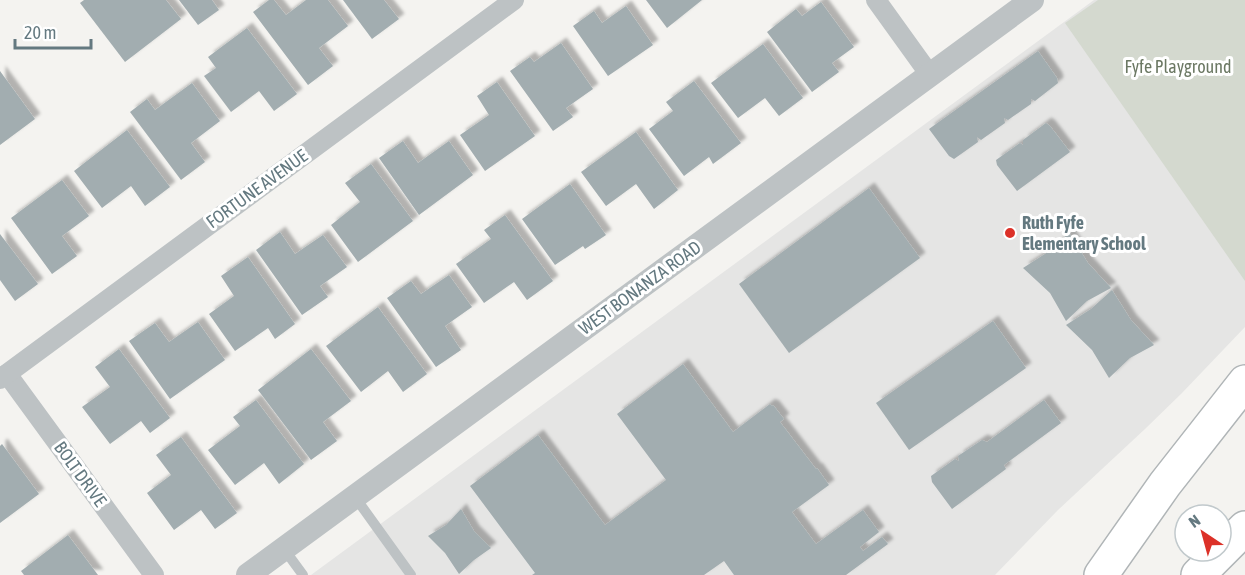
<svg xmlns="http://www.w3.org/2000/svg" width="1245" height="575" viewBox="0 0 1245 575" font-family="'Asap Condensed',sans-serif">
<defs>
<filter id="shadow"><feDropShadow dx="5.5" dy="-5.5" stdDeviation="1.5" flood-color="#0004"/></filter>
</defs>
<rect width="100%" height="100%" fill="#f4f3f0"/>
<polygon fill="#e5e5e4" points="1094,0 1245,0 1245,327 1182,393 1145,429 1058,510 995,575 311,575"/>
<polygon fill="#d4d9cf" points="1098,0 1245,0 1245,281 1065,23"/>
<g fill="#a2adb0" filter="url(#shadow)">
<polygon points="84,0 166,0 181,19 125,62 80,3"/>
<polygon points="179,0 212,0 219,10 198,25"/>
<polygon points="269,0 274,0 286,15 306,0 328,0 348,26 319,48 333,66 308,85 253,12"/>
<polygon points="343,0 384,0 399,19 372,39"/>
<polygon points="646,0 702,0 667,28"/>
<polygon points="821,2 854,47 832,63 839,72 812,92 767,32 796,9 802,16"/>
<polygon points="626,6 653,45 608,76 573,26 594,11 602,23"/>
<polygon points="247,28 297,94 274,111 259,91 231,112 204,76 216,68 208,57"/>
<polygon points="561,43 593,89 566,108 573,117 553,131 510,71 530,57 534,62"/>
<polygon points="763,44 803,98 779,116 765,98 738,118 711,83"/>
<polygon points="1038,51 1057,78 1058,83 1035,101 1031,99 1031,104 1008,120 1004,118 1005,123 981,140 977,137 978,142 954,159 949,156 929,129"/>
<polygon points="0,71 35,119 0,145"/>
<polygon points="694,81 741,143 713,164 709,157 684,176 649,129 673,111 666,102"/>
<polygon points="497,82 535,136 485,171 460,135 489,115 477,96"/>
<polygon points="192,83 220,121 191,143 205,162 181,180 130,112 147,99 155,110"/>
<polygon points="1046,123 1050,126 1070,152 1017,191 997,165 996,160 1020,143 1023,145 1023,140"/>
<polygon points="127,130 170,187 145,206 131,186 102,208 74,171"/>
<polygon points="636,132 678,190 654,209 636,184 606,206 581,172"/>
<polygon points="403,141 418,163 449,141 473,175 419,215 379,158"/>
<polygon points="371,164 413,221 358,262 331,225 360,202 345,183"/>
<polygon points="62,180 89,216 62,236 77,256 52,274 11,218"/>
<polygon points="570,184 606,235 585,249 583,246 555,265 522,219"/>
<polygon points="869,188 920,258 789,353 739,284"/>
<polygon points="505,215 553,281 527,300 514,282 484,303 456,264 491,239 484,230"/>
<polygon points="280,232 295,254 323,235 347,267 320,286 328,297 302,315 256,250"/>
<polygon points="1069,233 1088,263 1111,288 1087,301 1066,321 1050,293 1023,268 1048,252"/>
<polygon points="0,234 38,284 15,301 0,280"/>
<polygon points="248,257 295,324 275,339 268,328 235,351 209,314 234,296 221,276"/>
<polygon points="449,275 472,307 445,326 461,350 436,367 387,298 411,281 421,294"/>
<polygon points="1112,290 1131,320 1154,345 1130,358 1109,378 1092,350 1066,325 1091,309"/>
<polygon points="378,307 427,374 403,392 388,371 361,392 326,346"/>
<polygon points="993,321 1026,368 909,450 876,403"/>
<polygon points="198,322 225,360 170,399 129,341 155,323 169,342"/>
<polygon points="119,349 170,418 150,433 141,421 110,444 82,407 110,387 95,367"/>
<polygon points="311,349 351,401 323,422 337,441 311,460 258,390"/>
<polygon points="683,364 733,432 770,404 772,406 773,405 784,419 780,422 816,469 817,468 829,485 792,512 816,544 863,510 879,532 860,547 863,551 882,537 888,544 846,575 734,575 724,561 704,575 532,575 535,573 470,486 538,435 605,525 666,480 617,414"/>
<polygon points="256,400 304,464 279,484 264,463 235,485 208,450 240,426 233,417"/>
<polygon points="1044,400 1061,423 1004,465 1006,469 952,509 932,482 931,476 955,459 959,461 958,456 982,440 987,442"/>
<polygon points="181,437 237,513 215,529 201,510 174,530 147,493 171,475 156,455"/>
<polygon points="2,444 39,494 0,523 0,446"/>
<polygon points="461,509 474,531 491,548 474,560 459,574 445,553 428,536 446,525"/>
<polygon points="68,535 98,575 24,575 21,571"/>
</g>
<g fill="none" stroke-linecap="round" stroke-linejoin="round">
<g stroke="#b0b5b7" stroke-width="36">
<g id="motorway">
<polyline points="1101,575 1165,484 1245,382"/>
<polyline points="1198,575 1245,528"/>
</g>
</g>
<g stroke="#bdc2c4" stroke-width="10">
<polyline points="355,497 411,575"/>
<polyline points="284,549 303,575"/>
</g>
<g stroke="#bdc2c4" stroke-width="20">
<polyline points="876,0 930,75"/>
<polyline points="7,374 154,575"/>
<polyline points="0,379 514,0"/>
</g>
<polyline stroke="#bdc2c4" stroke-width="24" points="248,575 1032,0"/>
<use href="#motorway" stroke="#fff" stroke-width="33"/>
</g>
<circle fill="#dc3128" stroke="#fff" stroke-width="2" cx="1010" cy="233" r="6"/>
<g text-anchor="middle" stroke-width="6" stroke-linejoin="round" paint-order="stroke">
<g font-size="18" fill="#6b7863" stroke="#fff">
<text x="1178" y="73">Fyfe Playground</text>
</g>
<g font-size="18" fill="#647980" stroke="#fff">
<text transform="translate(257 189) rotate(-36)" y="6">FORTUNE AVENUE</text>
<text transform="translate(640 288) rotate(-36)" y="6">WEST BONANZA ROAD</text>
<text transform="translate(80 474) rotate(54)" y="6">BOLT DRIVE</text>
</g>
<g font-size="18" font-weight="bold" fill="#647980" stroke="#fff" text-anchor="start">
<text x="1022" y="229">Ruth Fyfe<tspan x="1022" dy="21">Elementary School</tspan></text>
</g>
</g>
<g transform="translate(1203 533) rotate(324)"><circle r="28" fill="#ffffff" stroke="#c1c9cc" stroke-width="1.5"/>
<path d="M0-4.5L10 22L0 15L-10 22Z" fill="#dc3128"/>
<text y="-9" font-size="16" font-weight="bold" text-anchor="middle" fill="#647980">N</text>
</g>
<path d="M15 39v9h76v-9" fill="none" stroke="#647980" stroke-width="3"/>
<text x="24" y="39" font-size="18" fill="#647980" stroke="#ffffff" stroke-width="4.5" paint-order="stroke">20 m</text>
</svg>
